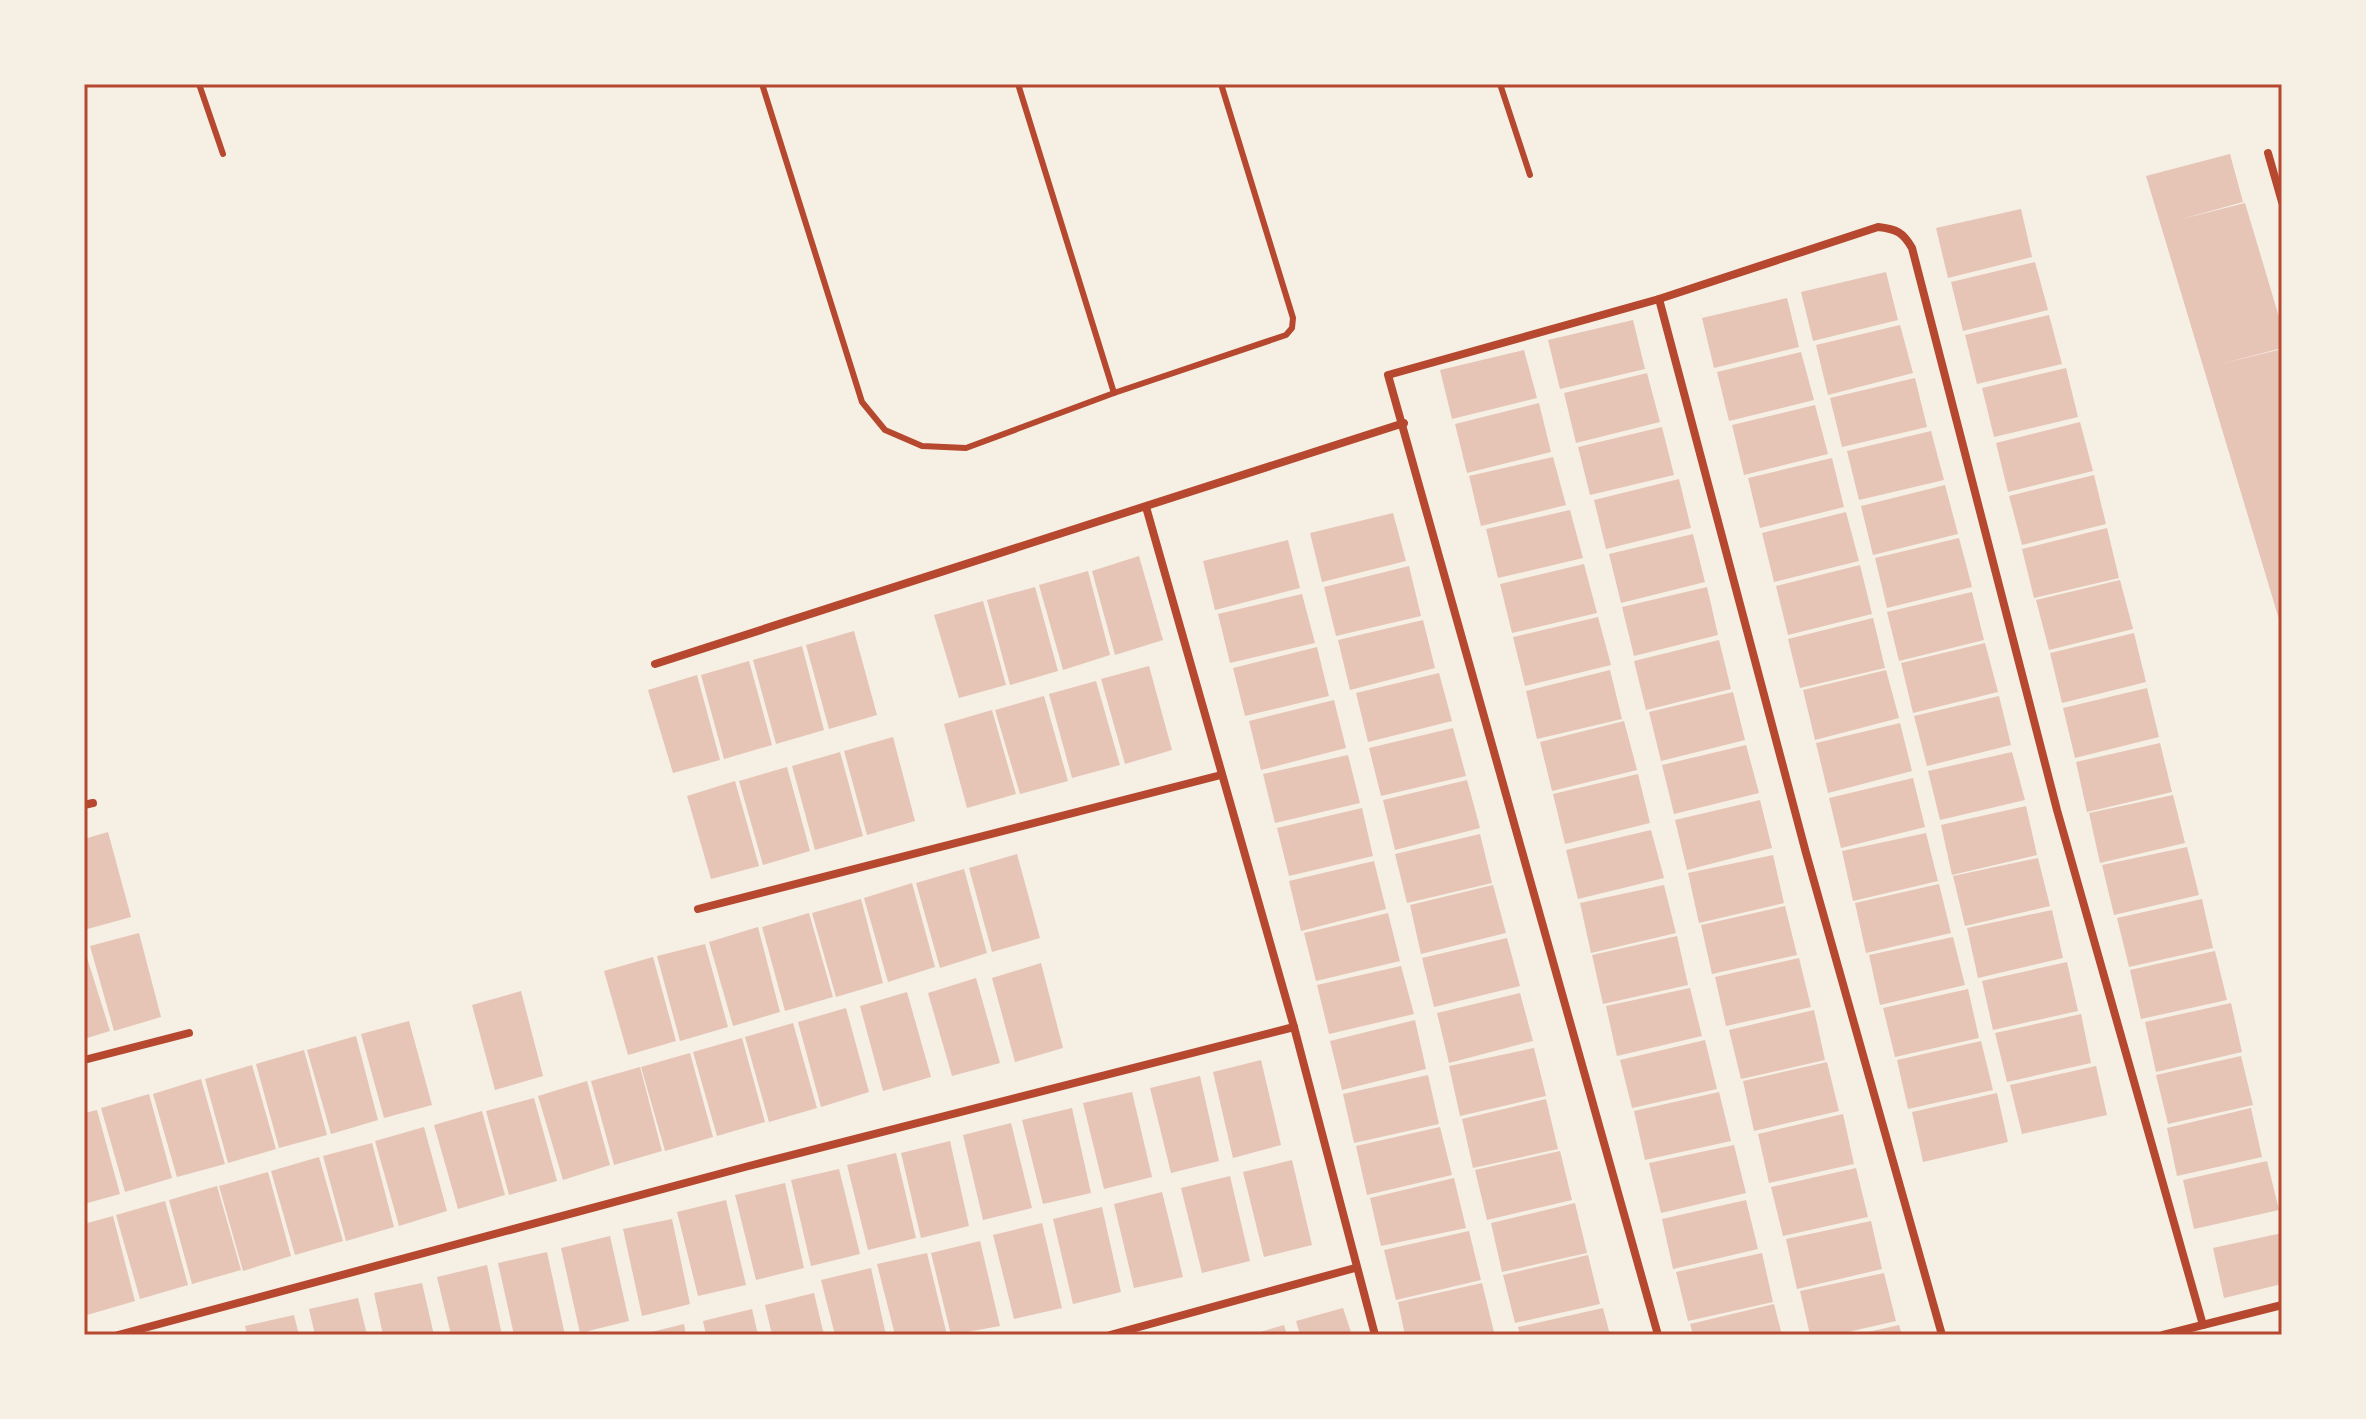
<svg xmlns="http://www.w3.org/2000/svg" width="2366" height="1419" viewBox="0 0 2366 1419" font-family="Signika,sans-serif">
<rect width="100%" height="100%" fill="#f6efe4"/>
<g fill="#e6c5b7">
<polygon points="2230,154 2243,202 2178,220 2245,203 2282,327 2282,348 2221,364 2282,349 2281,626 2146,176"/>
<polygon points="2021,209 2032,257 1948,278 1936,228"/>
<polygon points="2035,262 2048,310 1963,331 1951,282"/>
<polygon points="1886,272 1898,320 1813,341 1801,292"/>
<polygon points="1787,298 1799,347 1714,368 1702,318"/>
<polygon points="2049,315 2062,364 1977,384 1965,335"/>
<polygon points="1633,320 1645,369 1560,389 1548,340"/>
<polygon points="1900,325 1913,373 1828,395 1816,345"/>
<polygon points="1524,350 1537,398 1452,419 1440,370"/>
<polygon points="1801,352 1814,400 1729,421 1717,372"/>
<polygon points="2066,368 2078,417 1994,437 1982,388"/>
<polygon points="1647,373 1660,422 1576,443 1564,393"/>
<polygon points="1915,378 1927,427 1842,447 1830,398"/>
<polygon points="1539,403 1551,452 1467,473 1455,424"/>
<polygon points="1815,405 1828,454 1744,475 1732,425"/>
<polygon points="2080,422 2093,471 2008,492 1996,443"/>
<polygon points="1662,427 1674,475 1590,495 1578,447"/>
<polygon points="1931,431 1944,480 1859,500 1847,451"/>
<polygon points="1553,457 1566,505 1481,526 1469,476"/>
<polygon points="1832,458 1844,507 1760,528 1748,478"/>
<polygon points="2094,475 2106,524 2022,545 2009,496"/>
<polygon points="1679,479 1691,528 1606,549 1594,500"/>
<polygon points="1945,485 1958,534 1873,555 1861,506"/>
<polygon points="1570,510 1583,558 1498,578 1486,529"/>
<polygon points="1846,512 1859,561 1774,582 1762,533"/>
<polygon points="1393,513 1406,561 1322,582 1310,533"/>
<polygon points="2107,528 2119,578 2034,598 2022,549"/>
<polygon points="1693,534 1705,582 1621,603 1609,554"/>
<polygon points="1959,538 1972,587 1887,608 1875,558"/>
<polygon points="1288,540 1300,588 1215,610 1203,561"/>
<polygon points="1139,556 1163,640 1115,655 1092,571"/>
<polygon points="1584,564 1597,613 1512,633 1500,584"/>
<polygon points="1860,565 1872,614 1788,635 1776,586"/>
<polygon points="1409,566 1421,616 1336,636 1324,587"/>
<polygon points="1088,571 1110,655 1063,670 1039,585"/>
<polygon points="2120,580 2133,629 2049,650 2036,600"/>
<polygon points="1035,587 1058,671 1010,685 987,600"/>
<polygon points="1707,587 1718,635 1634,656 1622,607"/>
<polygon points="1972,592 1984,640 1899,661 1887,612"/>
<polygon points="1302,594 1315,643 1230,663 1218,614"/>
<polygon points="983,601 1006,685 959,698 934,615"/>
<polygon points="1598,617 1611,665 1525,686 1513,637"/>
<polygon points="1873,618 1885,668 1800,688 1788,639"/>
<polygon points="1423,620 1435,668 1350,690 1338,640"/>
<polygon points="854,631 877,715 829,729 806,645"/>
<polygon points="2134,633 2146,682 2062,703 2050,653"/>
<polygon points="1719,640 1731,689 1646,710 1634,661"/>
<polygon points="1985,643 1998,692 1913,713 1901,663"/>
<polygon points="802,646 824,730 776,744 753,660"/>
<polygon points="1317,647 1329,696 1245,716 1233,668"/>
<polygon points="749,661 772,745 724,759 701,675"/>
<polygon points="1149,666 1172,750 1125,764 1101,679"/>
<polygon points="1610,670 1622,719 1537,739 1526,691"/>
<polygon points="1886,670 1899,718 1815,740 1803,690"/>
<polygon points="1439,673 1452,721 1368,742 1356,693"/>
<polygon points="697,675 720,760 673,773 648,690"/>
<polygon points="1096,681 1120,765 1072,778 1049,694"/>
<polygon points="2147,688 2159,737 2075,758 2063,708"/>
<polygon points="1733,692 1745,740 1661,761 1649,712"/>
<polygon points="1044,696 1068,781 1020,794 995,710"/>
<polygon points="1999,696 2011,745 1927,766 1914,716"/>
<polygon points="1334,700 1346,748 1261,770 1249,721"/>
<polygon points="992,710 1016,794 967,808 944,724"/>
<polygon points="1624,721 1637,770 1552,791 1540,742"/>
<polygon points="1900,723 1912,771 1828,793 1816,743"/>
<polygon points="1453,728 1466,776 1381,796 1369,748"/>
<polygon points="893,737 915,821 867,835 844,751"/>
<polygon points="2160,743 2172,792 2087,812 2076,762"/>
<polygon points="1746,745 1759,793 1674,814 1662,765"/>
<polygon points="840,752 863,836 815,850 792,766"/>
<polygon points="2012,752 2025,800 1940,820 1928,771"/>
<polygon points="1348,755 1360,803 1275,823 1263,774"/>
<polygon points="787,767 810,851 763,865 739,781"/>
<polygon points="1638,774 1650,823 1565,844 1553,794"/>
<polygon points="1913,778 1925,827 1841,848 1829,798"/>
<polygon points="1467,780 1480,828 1395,850 1383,800"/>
<polygon points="735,781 759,866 711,879 687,796"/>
<polygon points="2173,795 2185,843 2100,863 2089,813"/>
<polygon points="1760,800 1772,848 1687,870 1675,820"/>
<polygon points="2026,806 2037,855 1952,875 1941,825"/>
<polygon points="1362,808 1373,856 1289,876 1277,828"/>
<polygon points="1651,830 1664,878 1578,899 1566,850"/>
<polygon points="108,832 131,917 84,930 84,839"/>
<polygon points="1926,833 1938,881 1853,901 1842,851"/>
<polygon points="1480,834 1492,883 1407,903 1395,854"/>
<polygon points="2187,847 2199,895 2114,915 2102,865"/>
<polygon points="1017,854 1040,938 992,952 969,868"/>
<polygon points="1773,855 1784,903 1699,923 1688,873"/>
<polygon points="2038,858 2050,906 1965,926 1953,876"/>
<polygon points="1374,861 1386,909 1301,931 1289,881"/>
<polygon points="964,869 987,953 940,968 916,883"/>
<polygon points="912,883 935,967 888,982 864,898"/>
<polygon points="1939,884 1951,933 1866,953 1855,903"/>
<polygon points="1493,885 1506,933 1421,954 1410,905"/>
<polygon points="1664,885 1676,933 1591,953 1580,903"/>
<polygon points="861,899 883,983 836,997 812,913"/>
<polygon points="2202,899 2213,948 2129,967 2117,918"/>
<polygon points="1785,906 1797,955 1712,974 1701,925"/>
<polygon points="2052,910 2063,958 1978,978 1967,928"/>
<polygon points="809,913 833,997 785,1011 762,927"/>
<polygon points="1388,913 1400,961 1316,981 1304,933"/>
<polygon points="758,927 780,1012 733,1026 709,942"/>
<polygon points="139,933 161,1017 114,1031 90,946"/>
<polygon points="1677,936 1688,985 1603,1004 1592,955"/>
<polygon points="1953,937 1965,985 1880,1005 1869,955"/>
<polygon points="1507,938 1520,986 1434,1007 1422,958"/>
<polygon points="705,944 728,1027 680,1041 657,956"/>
<polygon points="84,948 110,1031 84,1039"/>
<polygon points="2215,951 2227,1000 2141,1019 2130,970"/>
<polygon points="653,957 676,1041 628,1055 604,971"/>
<polygon points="1799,958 1811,1007 1726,1026 1715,977"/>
<polygon points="2067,962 2078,1011 1993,1030 1982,981"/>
<polygon points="1041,963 1063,1048 1015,1062 992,978"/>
<polygon points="1401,966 1414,1014 1329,1034 1317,985"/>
<polygon points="976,978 1000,1063 952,1076 928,993"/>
<polygon points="1690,988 1702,1036 1617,1056 1606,1006"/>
<polygon points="1968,989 1979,1038 1895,1057 1883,1008"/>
<polygon points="521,991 543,1076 495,1090 472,1005"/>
<polygon points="907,992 931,1077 883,1091 860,1006"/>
<polygon points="1520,993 1533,1041 1449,1063 1437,1013"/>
<polygon points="2231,1003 2242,1052 2156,1072 2145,1022"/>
<polygon points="846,1008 869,1092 821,1107 798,1022"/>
<polygon points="1814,1010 1825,1060 1741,1079 1729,1030"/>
<polygon points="2081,1014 2091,1063 2007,1082 1995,1033"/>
<polygon points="1415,1020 1426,1069 1342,1090 1330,1041"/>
<polygon points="409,1021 432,1105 384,1118 361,1034"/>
<polygon points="793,1023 817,1108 769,1122 745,1037"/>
<polygon points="356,1036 378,1120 331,1134 307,1050"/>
<polygon points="742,1038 765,1122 717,1136 693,1052"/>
<polygon points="1705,1040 1717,1089 1632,1108 1620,1060"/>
<polygon points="1981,1041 1993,1090 1908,1109 1897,1060"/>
<polygon points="1534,1048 1546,1096 1460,1116 1449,1066"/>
<polygon points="304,1050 327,1135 279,1148 256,1064"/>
<polygon points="690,1053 713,1137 665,1151 641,1067"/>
<polygon points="2241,1056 2253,1105 2168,1124 2156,1075"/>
<polygon points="1261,1060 1281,1145 1233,1158 1213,1072"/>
<polygon points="1827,1062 1839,1111 1754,1131 1743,1081"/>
<polygon points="252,1065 276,1149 228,1163 205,1079"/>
<polygon points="2096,1066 2107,1115 2022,1134 2010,1085"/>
<polygon points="640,1067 662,1151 614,1165 591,1081"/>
<polygon points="1428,1075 1439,1124 1354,1143 1343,1094"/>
<polygon points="1200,1076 1219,1161 1171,1173 1150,1088"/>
<polygon points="201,1079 225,1164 177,1177 153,1094"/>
<polygon points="587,1081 610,1165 563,1180 538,1096"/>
<polygon points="1132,1092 1152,1177 1104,1189 1083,1103"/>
<polygon points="1719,1092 1731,1141 1645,1160 1634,1111"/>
<polygon points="1997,1093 2008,1142 1923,1162 1912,1112"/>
<polygon points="149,1094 172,1178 125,1192 101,1108"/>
<polygon points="534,1098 557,1181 509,1195 486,1111"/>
<polygon points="1546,1099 1558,1149 1473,1168 1462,1119"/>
<polygon points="1072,1108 1091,1193 1043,1204 1022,1120"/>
<polygon points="2251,1108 2262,1157 2177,1176 2167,1128"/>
<polygon points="97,1110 120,1194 84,1204 84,1113"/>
<polygon points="482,1111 505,1195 458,1209 434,1125"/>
<polygon points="1843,1114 1854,1164 1769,1183 1758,1134"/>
<polygon points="1011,1123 1032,1208 983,1220 963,1135"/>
<polygon points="424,1127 447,1211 399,1226 375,1141"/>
<polygon points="1440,1127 1452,1175 1367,1195 1356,1146"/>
<polygon points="950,1141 969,1226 921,1238 901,1153"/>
<polygon points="372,1143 394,1227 346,1241 323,1156"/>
<polygon points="1734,1145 1746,1193 1661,1213 1649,1163"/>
<polygon points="1560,1151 1572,1200 1487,1220 1475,1170"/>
<polygon points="896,1153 916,1238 868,1250 847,1165"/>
<polygon points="319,1157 343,1241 295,1255 271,1171"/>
<polygon points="1292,1160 1312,1245 1264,1257 1243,1172"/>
<polygon points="2267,1161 2279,1210 2194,1229 2183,1180"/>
<polygon points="1856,1168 1868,1217 1783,1236 1771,1187"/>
<polygon points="839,1169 860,1254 811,1266 791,1180"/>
<polygon points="268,1172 291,1256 243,1271 219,1186"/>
<polygon points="1230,1176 1250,1261 1202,1273 1181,1188"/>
<polygon points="1454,1178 1466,1228 1381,1246 1370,1198"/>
<polygon points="785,1183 804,1268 756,1280 735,1195"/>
<polygon points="217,1186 241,1270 192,1284 169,1200"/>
<polygon points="1162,1192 1183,1277 1134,1288 1114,1204"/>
<polygon points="726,1200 746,1285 698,1296 677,1212"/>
<polygon points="1746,1200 1758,1249 1673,1269 1662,1219"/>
<polygon points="165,1201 188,1285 140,1299 116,1215"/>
<polygon points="1575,1203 1587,1253 1502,1272 1491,1223"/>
<polygon points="1102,1207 1121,1292 1073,1304 1053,1219"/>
<polygon points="113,1216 135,1301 87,1315 84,1303 84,1224"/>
<polygon points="672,1219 690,1304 642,1316 623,1229"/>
<polygon points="1871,1221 1882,1269 1797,1289 1786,1239"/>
<polygon points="1042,1223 1062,1308 1014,1319 993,1235"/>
<polygon points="1469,1231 1481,1280 1396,1300 1384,1250"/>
<polygon points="2282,1233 2282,1284 2224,1298 2213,1248"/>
<polygon points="610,1236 629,1321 580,1333 561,1248"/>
<polygon points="980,1241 1000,1326 951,1335 931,1253"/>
<polygon points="547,1252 565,1335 514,1335 498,1263"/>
<polygon points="927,1253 947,1335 895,1335 877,1264"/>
<polygon points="1762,1253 1773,1302 1688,1321 1676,1272"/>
<polygon points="1588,1255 1600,1304 1515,1323 1503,1275"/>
<polygon points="487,1265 502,1335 451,1335 437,1277"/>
<polygon points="871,1268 886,1335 835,1335 821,1280"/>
<polygon points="1884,1273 1896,1321 1835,1335 1810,1335 1800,1291"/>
<polygon points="422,1283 434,1335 383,1335 374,1293"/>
<polygon points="1482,1283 1494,1332 1405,1335 1398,1302"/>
<polygon points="814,1293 824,1335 772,1335 765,1305"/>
<polygon points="358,1298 367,1335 315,1335 309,1309"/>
<polygon points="1774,1304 1782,1335 1693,1335 1690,1324"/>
<polygon points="1343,1308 1352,1335 1300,1335 1296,1321"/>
<polygon points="1603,1308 1610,1335 1520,1335 1518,1327"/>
<polygon points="752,1309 758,1335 706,1335 703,1321"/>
<polygon points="294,1315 299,1335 247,1335 245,1326"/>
<polygon points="684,1324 686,1335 644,1335 643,1334"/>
<polygon points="1284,1325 1287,1335 1254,1335 1253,1334"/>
<polygon points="1899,1325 1902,1335 1859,1335 1859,1334"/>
</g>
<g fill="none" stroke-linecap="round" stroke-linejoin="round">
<g stroke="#b5482f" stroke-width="6">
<polyline points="199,84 223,154"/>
<polyline points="762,84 862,402 885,430 922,446 966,448 1114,393"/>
<polyline points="1018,84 1114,393 1286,335 1292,328 1293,318 1221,84"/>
<polyline points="1500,84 1530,175"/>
</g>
<g stroke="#b5482f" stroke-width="8">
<polyline points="2268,153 2282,202"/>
<polyline points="1659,299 1806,853 1942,1335"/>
<polyline points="1146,507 1294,1027 1375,1335"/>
<polyline points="655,664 1404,423"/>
<polyline points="84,805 93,803"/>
<polyline points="698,909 1221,775"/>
<polyline points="84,1060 189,1033"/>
<polyline points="118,1335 745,1167 1294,1027"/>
<polyline points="1110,1335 1355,1268"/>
<path d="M1658 1335 1388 375 1659 299 1878 227C1896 229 1903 232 1912 248L2057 810 2203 1325"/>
<polyline points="2163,1335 2282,1305"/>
</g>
</g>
<rect width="2366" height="1419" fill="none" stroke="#f6efe4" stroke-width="172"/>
<rect x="86" y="86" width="2194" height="1247" fill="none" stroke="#b5482f" stroke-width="3"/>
</svg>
